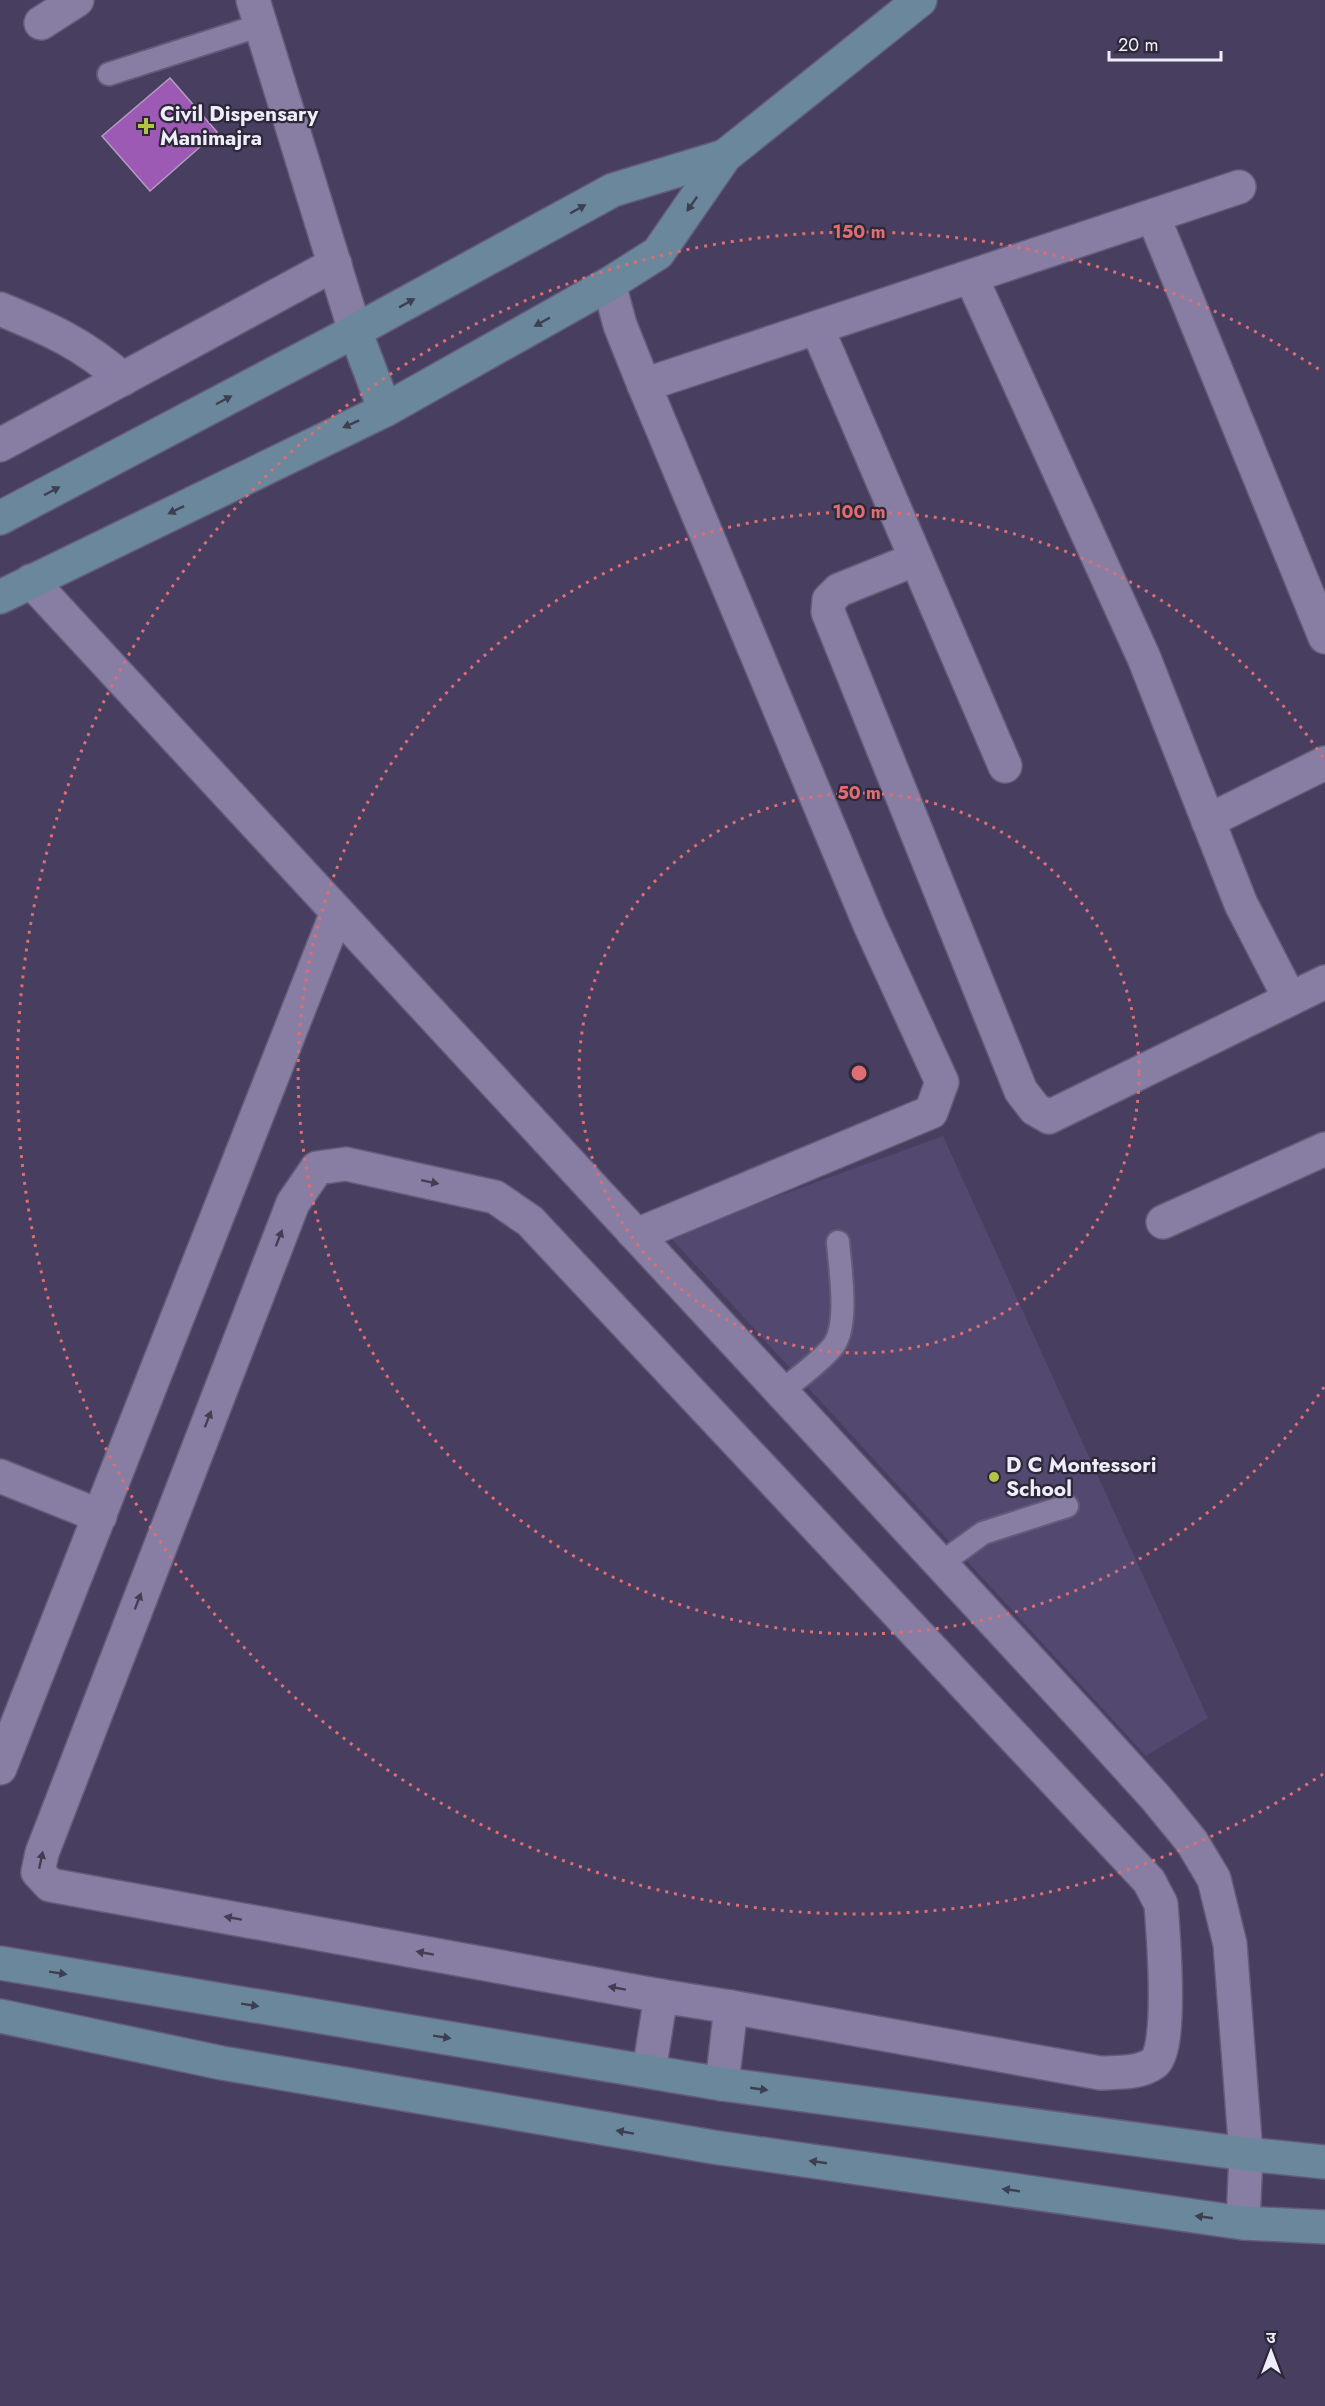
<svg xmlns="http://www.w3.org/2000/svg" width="1325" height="2406" viewBox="0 0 1325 2406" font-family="Jost,'Noto Sans Devanagari',sans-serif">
<rect width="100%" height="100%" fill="#473e60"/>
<polygon fill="#534870" points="943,1136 1208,1718 1146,1756 669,1236"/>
<polygon fill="#9c5ab5" stroke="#b59cbf" stroke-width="1.5" points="170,78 217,132 150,191 102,136"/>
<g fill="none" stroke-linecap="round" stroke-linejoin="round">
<g stroke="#635c78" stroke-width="26">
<g id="lane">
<polyline points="109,74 261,25"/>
<path d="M781 1392C796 1379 823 1360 834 1345 849 1323 840 1268 838 1242"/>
<polyline points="940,1564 983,1533 1067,1506"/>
</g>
</g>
<g stroke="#635c78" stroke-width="36">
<g id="street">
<polyline points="253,0 355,331"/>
<polyline points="41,23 77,0"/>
<polyline points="1153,216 1325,637"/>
<polyline points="971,277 1144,658 1241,904 1290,999"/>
<polyline points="609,284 620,325 644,385 870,925 942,1082 931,1112 639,1234 633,1232"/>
<path d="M0 309C49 329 82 343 123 379"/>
<polyline points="817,328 1005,766"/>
<polyline points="644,385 1239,187"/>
<polyline points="0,445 335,264"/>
<polyline points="916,559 839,590 829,600 828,612 1021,1091 1035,1109 1049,1117 1325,982"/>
<polyline points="31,581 1086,1721 1156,1798 1192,1842 1214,1879 1230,1944 1246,2154 1243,2223"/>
<polyline points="1208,821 1325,763"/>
<polyline points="1163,1222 1325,1149"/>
<polyline points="0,1476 100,1516"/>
<polyline points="0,1768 337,912"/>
<polyline points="661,1996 731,2007"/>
<path d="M649 2071 661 1996 50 1885 38 1872 42 1853 293 1203 317 1168 346 1164 495 1197 530 1221 1149 1881 1161 1904C1163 1931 1173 2049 1154 2063 1139 2074 1117 2072 1100 2073L731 2007 722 2084"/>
</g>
</g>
<g stroke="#635c78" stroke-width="36">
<g id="secondary">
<polyline points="355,331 385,410"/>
<polyline points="0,518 355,331 613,190 725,156"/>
<polyline points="0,597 385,410 609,284 658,253 725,156 920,0"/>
<polyline points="0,1963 722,2084 1246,2154 1325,2162"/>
<polyline points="0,2016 222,2063 713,2147 1243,2223 1325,2227"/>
</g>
</g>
<use href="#lane" stroke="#887ea4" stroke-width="22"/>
<use href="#street" stroke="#887ea4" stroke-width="33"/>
<use href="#secondary" stroke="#6b879b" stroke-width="33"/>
</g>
<defs><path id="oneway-solid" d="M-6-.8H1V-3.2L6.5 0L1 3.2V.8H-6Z" transform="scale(1.5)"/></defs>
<g fill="#3c4050">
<use href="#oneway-solid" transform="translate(692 204) rotate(125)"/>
<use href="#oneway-solid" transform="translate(578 209) rotate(-29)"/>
<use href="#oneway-solid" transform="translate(407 303) rotate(-29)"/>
<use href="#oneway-solid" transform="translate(542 322) rotate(151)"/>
<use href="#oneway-solid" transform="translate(224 400) rotate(-28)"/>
<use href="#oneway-solid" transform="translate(351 424) rotate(156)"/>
<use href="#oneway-solid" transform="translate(52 491) rotate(-28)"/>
<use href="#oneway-solid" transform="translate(176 510) rotate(154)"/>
<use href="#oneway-solid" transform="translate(58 1973) rotate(9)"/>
<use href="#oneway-solid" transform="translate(250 2005) rotate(9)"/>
<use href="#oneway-solid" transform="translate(442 2037) rotate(9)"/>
<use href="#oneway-solid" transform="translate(759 2089) rotate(8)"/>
<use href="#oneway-solid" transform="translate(625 2132) rotate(-170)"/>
<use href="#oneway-solid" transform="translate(818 2162) rotate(-172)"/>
<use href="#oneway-solid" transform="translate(1011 2190) rotate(-172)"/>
<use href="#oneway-solid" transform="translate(1204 2217) rotate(-172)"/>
</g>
<g fill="#433e52">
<use href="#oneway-solid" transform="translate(430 1182) rotate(12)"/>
<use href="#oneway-solid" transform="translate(279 1238) rotate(-69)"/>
<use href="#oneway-solid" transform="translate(208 1419) rotate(-69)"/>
<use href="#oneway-solid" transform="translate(138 1601) rotate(-69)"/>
<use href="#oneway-solid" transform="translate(41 1860) rotate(-78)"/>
<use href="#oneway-solid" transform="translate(233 1918) rotate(-170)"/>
<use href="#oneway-solid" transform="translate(425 1953) rotate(-170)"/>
<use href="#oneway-solid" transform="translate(617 1988) rotate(-170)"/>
</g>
<g fill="none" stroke="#df6d72" stroke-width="3" stroke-dasharray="3 6">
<circle cx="859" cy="1073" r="280"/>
<path d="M1324 1387A561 561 0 1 1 1324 759"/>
<path d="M1323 1774A841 841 0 1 1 1323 372"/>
</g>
<g fill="#b3c24b" stroke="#2c2837" stroke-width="2">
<path d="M143 117h6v6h6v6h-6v6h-6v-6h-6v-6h6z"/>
<circle cx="994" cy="1477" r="6"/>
</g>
<g text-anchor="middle" stroke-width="4.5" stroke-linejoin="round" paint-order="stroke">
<g font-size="21" font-weight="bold" fill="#efecfc" stroke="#2c2837" text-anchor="start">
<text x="160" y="121">Civil Dispensary<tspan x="160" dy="24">Manimajra</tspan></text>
<text x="1006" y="1472">D C Montessori<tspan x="1006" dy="24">School</tspan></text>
</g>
</g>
<circle cx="859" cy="1073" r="9" fill="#df6d72" stroke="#2c2837" stroke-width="3"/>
<g font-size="18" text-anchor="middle" font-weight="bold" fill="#df6d72" stroke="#2c2837" stroke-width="4.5" stroke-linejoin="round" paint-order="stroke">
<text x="859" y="238">150 m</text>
<text x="859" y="518">100 m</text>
<text x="859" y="799">50 m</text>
</g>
<g transform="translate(1271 2352)" stroke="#2c2837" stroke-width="4.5" paint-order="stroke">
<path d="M0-4.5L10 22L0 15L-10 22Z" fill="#efecfc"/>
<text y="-9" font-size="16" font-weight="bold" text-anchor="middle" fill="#efecfc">उ</text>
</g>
<path d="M1109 51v9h112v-9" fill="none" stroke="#efecfc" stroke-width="3"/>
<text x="1118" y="51" font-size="18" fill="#efecfc" stroke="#2c2837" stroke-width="4.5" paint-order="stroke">20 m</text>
</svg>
